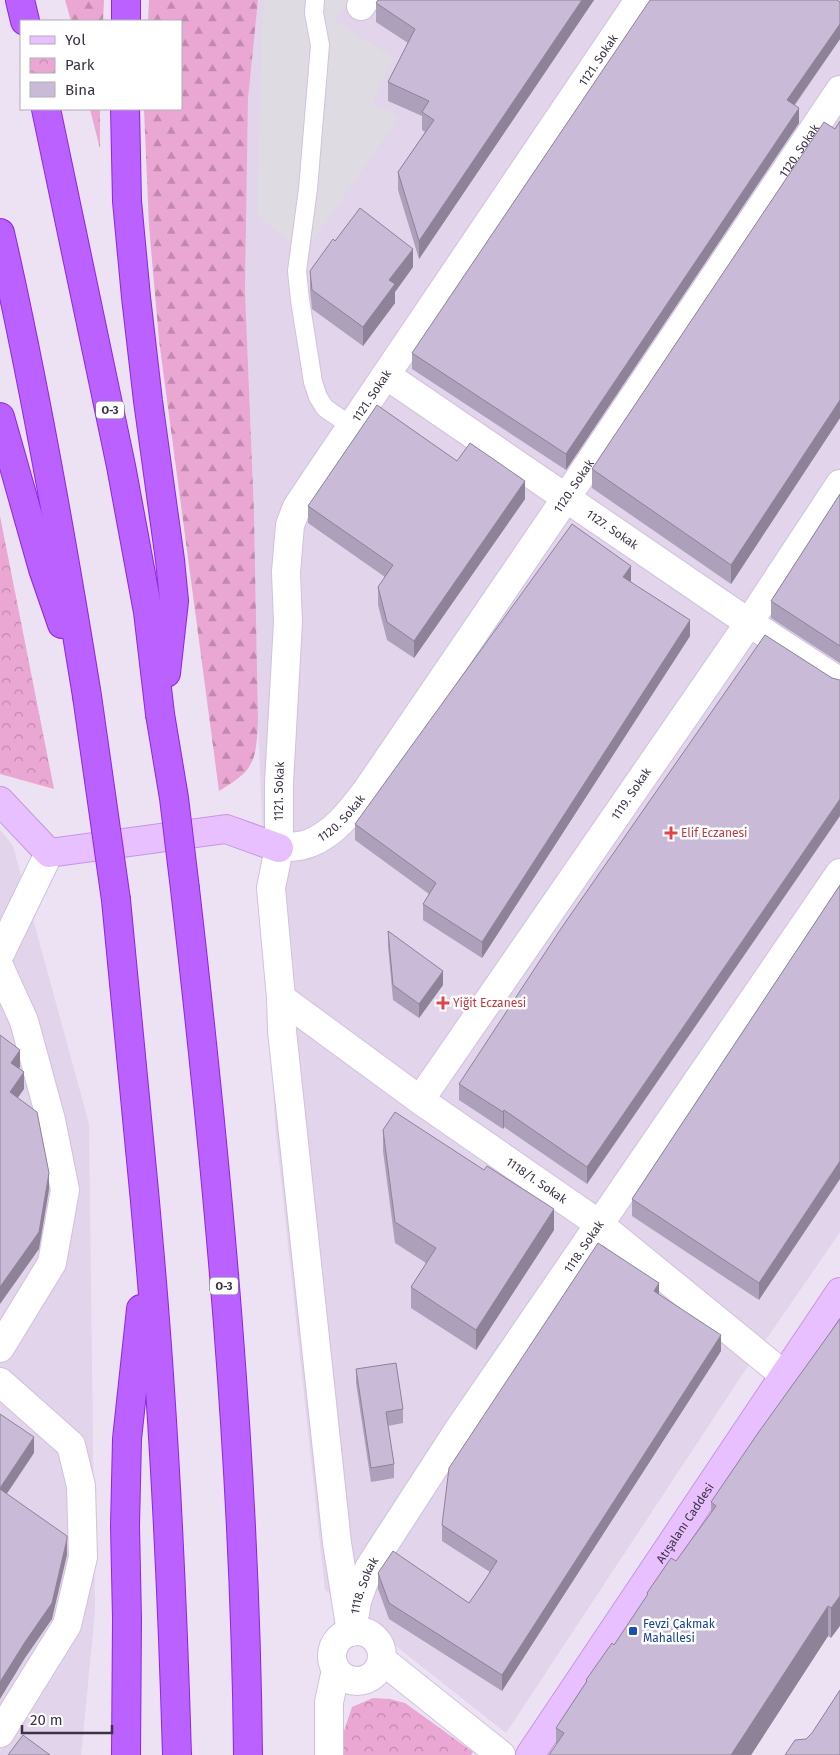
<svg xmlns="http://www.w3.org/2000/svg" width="840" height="1755" viewBox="0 0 840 1755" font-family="'Fira Sans',sans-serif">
<defs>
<pattern id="forest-firs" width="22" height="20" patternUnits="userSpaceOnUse" patternTransform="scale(1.25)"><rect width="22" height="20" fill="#eba7d3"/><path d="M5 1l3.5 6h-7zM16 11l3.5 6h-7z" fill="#c089ad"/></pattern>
<pattern id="park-crowns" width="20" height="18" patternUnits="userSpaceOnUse" patternTransform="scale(1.25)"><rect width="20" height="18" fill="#eba7d3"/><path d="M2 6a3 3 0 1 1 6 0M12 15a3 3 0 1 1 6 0" fill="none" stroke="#c089ad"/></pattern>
</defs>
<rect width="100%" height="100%" fill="#ece2f3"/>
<g fill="#e1d4eb">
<polygon points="258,0 840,0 840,1232 748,1366 506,1733 325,1590 275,1124 258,721 254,513 245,290 248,99"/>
<polygon points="0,830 13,846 89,1124 95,1611 81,1755 0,1755"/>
</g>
<g fill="url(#forest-firs)">
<polygon points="65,0 104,0 103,21 71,21"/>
<path d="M149 0H258L248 99 245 290 254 513 258 721C256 761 255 770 219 791L159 340 149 226 144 109H181V21H148Z"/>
<polygon points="90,109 100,109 100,149"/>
</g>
<g fill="url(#park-crowns)">
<polygon points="0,516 54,789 0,774"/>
<polygon points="373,1698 390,1699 405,1703 473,1752 471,1755 343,1755 344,1731 352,1707"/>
</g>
<polygon fill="#dfdbe3" points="265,0 349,0 334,21 393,57 372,103 400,116 304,254 257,215 262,19"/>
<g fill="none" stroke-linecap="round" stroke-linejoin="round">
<g stroke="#d1c1dd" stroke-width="20">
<polyline id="lane" points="315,0 314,13 320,45 308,189 297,271 300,300 313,382 318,397 325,408 351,426"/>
</g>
<g stroke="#d1c1dd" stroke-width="30">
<g id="street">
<polyline points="361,6 365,0"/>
<path id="s1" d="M386 375 730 610 840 682"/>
<path id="s2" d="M279 848C288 847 301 847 310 843 335 833 351 811 367 790L566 498 840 90"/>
<polyline points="0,954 49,853"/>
<polyline points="0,968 24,1021 51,1120 65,1190 52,1263 0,1348"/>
<path id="s3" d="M281 998 420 1100 599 1224 784 1375"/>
<path id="s4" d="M420 1100 738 639 840 484"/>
<polyline points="0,1382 71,1445 81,1486 83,1557 67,1625 0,1733"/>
<path id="s5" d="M354 1619 357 1601 369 1568 457 1432 840 873"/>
<circle cx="357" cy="1656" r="25"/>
<path id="s6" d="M351 1632 337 1543 282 1031 281 998 271 888 279 848V783L288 622 286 572 290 525 297 507 319 474 639 0"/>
<polyline points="382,1660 501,1755"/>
<polyline points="329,1755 329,1702 336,1670"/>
</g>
</g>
<g stroke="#c795e4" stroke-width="30">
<g id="secondary">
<polyline points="0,801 49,853 226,829 279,848"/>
<path id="s7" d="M530 1755 840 1292"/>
</g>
</g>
<g stroke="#8d25ea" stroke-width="30">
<g id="highway">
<polyline points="20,0 25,21"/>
<polyline points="126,21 126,0"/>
<polyline points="46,109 121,466 148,612 160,714"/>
<polyline points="125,109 127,201 136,297 148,401 170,560 174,601 166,673"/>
<path d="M0 233C35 386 62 541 87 696"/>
<polyline points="0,417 43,569 62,624"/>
<path d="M185 889C218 1176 245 1465 248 1755"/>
<path d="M116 900C127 1015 139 1131 149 1247 164 1416 172 1586 177 1755"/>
<polyline points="126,1755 127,1619 125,1526 127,1439 141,1309"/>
</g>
</g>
<use href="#lane" stroke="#fff" stroke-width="18"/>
<use href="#street" stroke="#fff" stroke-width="28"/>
<use href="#secondary" stroke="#e9c0ff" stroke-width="28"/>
<use href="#highway" stroke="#ba61ff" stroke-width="28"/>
<g stroke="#8d25ea" stroke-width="30" stroke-linecap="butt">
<g id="highway-bridge">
<polyline points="87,696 116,900"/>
<polyline points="160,714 174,798 185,889"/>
</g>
</g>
<use href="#highway-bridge" stroke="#ba61ff" stroke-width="28"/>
</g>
<g fill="#ada0ba">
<polygon points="378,0 594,0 419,259 398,190 398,172 425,132 422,130 422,116 388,101 388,82 408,43 376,22 376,3"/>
<polygon points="840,2 840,39 795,105 799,123 566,470 412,369 412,353"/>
<polygon points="840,121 840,418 731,584 592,488 592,469"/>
<polygon points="335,241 413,267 395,292 395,303 363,346 312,309 310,290 310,271"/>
<polygon points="457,461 525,499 414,658 387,640 378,605 378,587 385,577 308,523 308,506"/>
<polygon points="840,494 840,663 771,618 771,601"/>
<polygon points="631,582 690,636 482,958 423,920 423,904 429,894 355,840 355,824"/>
<polygon points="765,635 587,1184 504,1127 503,1129 459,1100 459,1084"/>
<polygon points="840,885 759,1300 632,1216 632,1199"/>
<polygon points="388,931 443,985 419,1018 393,1000 388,946"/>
<polygon points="383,1130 554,1230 476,1350 411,1308 411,1287 426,1263 395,1243 383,1151"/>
<polygon points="659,1294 721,1351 502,1691 389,1619 378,1589 378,1573 469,1603 490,1572 442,1541 442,1525"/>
<polygon points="840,1319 831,1638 828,1636 751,1755 549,1755 556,1745 556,1728 586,1682 586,1680 614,1645 647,1597 647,1593 676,1561 711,1513 711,1502"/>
<polygon points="356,1369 403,1409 403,1423 388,1426 394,1464 394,1478 371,1482 356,1383"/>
</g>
<g fill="#8d8297">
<polygon points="582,0 594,0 419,259 419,241"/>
<polygon points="840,24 840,39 787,115 787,100"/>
<polygon points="799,108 799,123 566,470 566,454"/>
<polygon points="413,249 413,267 395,292 395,303 363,346 363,327 389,280"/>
<polygon points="840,400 840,418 731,584 731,565"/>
<polygon points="525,481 525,499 414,658 414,641"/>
<polygon points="631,566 631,582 623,577"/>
<polygon points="690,620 690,636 482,958 482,942"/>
<polygon points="840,799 840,816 587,1184 587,1167"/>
<polygon points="443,971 443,985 419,1018 419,1004"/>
<polygon points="20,1050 20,1067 11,1080 11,1063"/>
<polygon points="24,1072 24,1089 10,1109 10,1092"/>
<polygon points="504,1110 504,1127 503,1129 503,1112"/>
<polygon points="840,1161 840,1179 759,1300 759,1283"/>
<polygon points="49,1173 49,1190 39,1249 0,1304 0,1287"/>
<polygon points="554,1209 554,1230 476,1350 476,1330"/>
<polygon points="659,1283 659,1300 654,1291"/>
<polygon points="721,1335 721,1351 502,1691 502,1675"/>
<polygon points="34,1437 34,1453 0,1504 0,1488"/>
<polygon points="67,1539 67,1555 52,1619 25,1658 0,1699 0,1682"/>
<polygon points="840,1596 840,1626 831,1638 831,1608"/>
<polygon points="828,1606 828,1636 751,1755 731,1755"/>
</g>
<g fill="#c9bad8" stroke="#8d8297">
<polygon points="378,0 582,0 419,241 398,172 434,120 422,112 429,101 388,82 415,29 376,3"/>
<polygon points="650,0 837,0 840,2 840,24 787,100 799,108 566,454 412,353"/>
<polygon points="840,121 840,400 731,565 592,469 824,122 835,129"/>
<polygon points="360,208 413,249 389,280 395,284 363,327 312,290 310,271 333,239 335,241"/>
<polygon points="377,405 457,461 470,443 525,481 414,641 387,622 378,587 393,565 308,506"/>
<polygon points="840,494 840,646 771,601"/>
<polygon points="572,524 631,566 623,577 690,620 482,942 423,904 436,883 355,824"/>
<polygon points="765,635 832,678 840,680 840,799 587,1167 504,1110 503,1112 459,1084 560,930"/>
<polygon points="840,885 840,1161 759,1283 632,1199"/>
<polygon points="388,931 443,971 419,1004 393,985"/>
<polygon points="0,1035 20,1050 11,1063 24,1072 10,1092 37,1112 49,1173 39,1232 0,1287"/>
<polygon points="395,1112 484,1170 487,1166 554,1209 476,1330 411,1287 436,1248 395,1222 383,1130"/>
<polygon points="598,1243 659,1283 654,1291 721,1335 502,1675 389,1603 378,1573 393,1551 469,1603 483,1583 497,1561 442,1525 449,1468"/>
<polygon points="840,1319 840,1596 831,1608 828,1606 731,1755 549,1755 564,1733 556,1728 587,1681 586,1680 612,1643 614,1645 648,1594 647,1593 671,1558 676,1561 716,1506 711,1502 758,1433"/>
<polygon points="396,1363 403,1409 386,1412 394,1464 371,1468 356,1369"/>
<polygon points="0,1414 34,1437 0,1488"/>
<polygon points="0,1489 67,1536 67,1539 52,1603 25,1642 0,1682"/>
<polygon points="840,1690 840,1755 785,1755 795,1740 806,1739 812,1733"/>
<polygon points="23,1735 50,1755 8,1755"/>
</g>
<g fill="#e0444e" stroke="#fff" stroke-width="2">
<path d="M668.5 825.5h5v5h5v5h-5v5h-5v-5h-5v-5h5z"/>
<path d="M440.5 995.5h5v5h5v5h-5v5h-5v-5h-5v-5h5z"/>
</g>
<rect fill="#1a4fb4" stroke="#fff" stroke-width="2" x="628" y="1626" width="10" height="10" rx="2.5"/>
<g text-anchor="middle" stroke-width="5" stroke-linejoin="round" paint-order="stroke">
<g fill="#fff" stroke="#76707d" stroke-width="1">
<rect x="96" y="401.5" width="28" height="17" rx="4"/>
<rect x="210" y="1277.5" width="28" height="17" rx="4"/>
</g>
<g font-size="11" font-weight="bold" fill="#3c3245">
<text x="110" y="414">O-3</text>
<text x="224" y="1290">O-3</text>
</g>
<g font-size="12" fill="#3c3245" stroke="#fff">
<text dy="4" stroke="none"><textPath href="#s6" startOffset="1671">1121. Sokak</textPath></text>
<text dy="4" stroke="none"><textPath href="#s2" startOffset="882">1120. Sokak</textPath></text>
<text dy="4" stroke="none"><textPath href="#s6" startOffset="1266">1121. Sokak</textPath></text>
<text dy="4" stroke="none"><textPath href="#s2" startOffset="478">1120. Sokak</textPath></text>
<text dy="4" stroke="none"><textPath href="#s1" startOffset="274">1127. Sokak</textPath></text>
<text dy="4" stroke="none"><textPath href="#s6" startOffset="846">1121. Sokak</textPath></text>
<text dy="4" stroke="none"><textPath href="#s4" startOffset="372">1119. Sokak</textPath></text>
<text dy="4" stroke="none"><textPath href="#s2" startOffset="72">1120. Sokak</textPath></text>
<text dy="4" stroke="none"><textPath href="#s3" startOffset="314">1118/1. Sokak</textPath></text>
<text dy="4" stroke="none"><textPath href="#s5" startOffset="440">1118. Sokak</textPath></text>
<text dy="4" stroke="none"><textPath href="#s7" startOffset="279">Atışalanı Caddesi</textPath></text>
<text dy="4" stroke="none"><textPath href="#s5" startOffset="35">1118. Sokak</textPath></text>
</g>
<g font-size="12" fill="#be3a42" stroke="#fff" text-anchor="start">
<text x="681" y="837">Elif Eczanesi</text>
<text x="453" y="1007">Yiğit Eczanesi</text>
</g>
<g font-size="12" fill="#164399" stroke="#fff" text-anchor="start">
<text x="643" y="1628">Fevzi Çakmak<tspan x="643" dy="14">Mahallesi</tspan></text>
</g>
</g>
<rect x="20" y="20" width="162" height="90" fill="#ffffff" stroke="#b1adb5"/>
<rect x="30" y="36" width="25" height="8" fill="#e9c0ff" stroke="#b1adb5"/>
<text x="65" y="45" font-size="15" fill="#3c3245">Yol</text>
<rect x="30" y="58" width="25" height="15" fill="url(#park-crowns)" stroke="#b1adb5"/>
<text x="65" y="70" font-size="15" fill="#3c3245">Park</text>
<rect x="30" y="82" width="25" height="15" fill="#c9bad8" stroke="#b1adb5"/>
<text x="65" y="95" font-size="15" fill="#3c3245">Bina</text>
<path d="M22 1725v8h90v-8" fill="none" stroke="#3c3245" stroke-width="2.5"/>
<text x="30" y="1725" font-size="15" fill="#3c3245" stroke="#ffffff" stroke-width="4" paint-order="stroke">20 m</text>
</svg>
